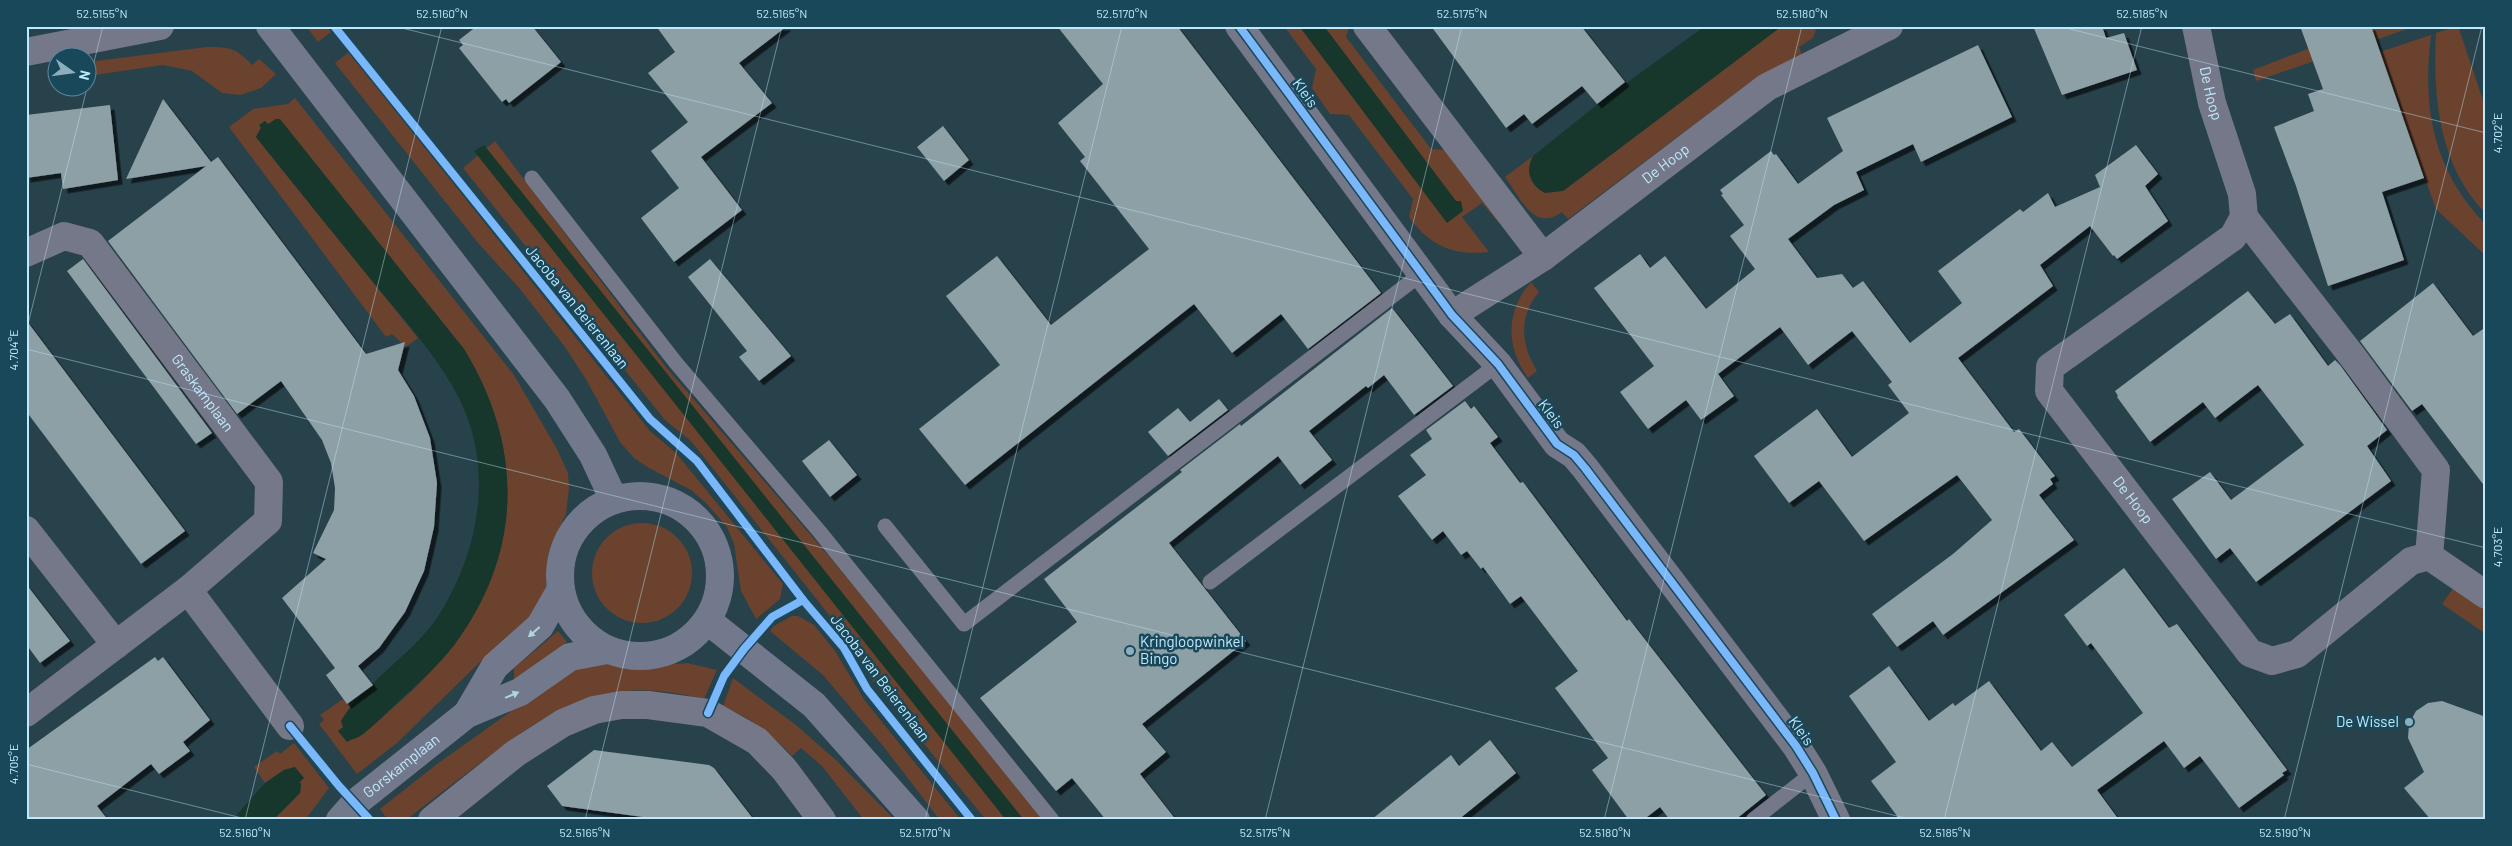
<svg xmlns="http://www.w3.org/2000/svg" width="2512" height="846" viewBox="0 0 2512 846" font-family="Barlow,sans-serif">
<defs>
<filter id="shadow"><feDropShadow dx="4.5" dy="4.5" stdDeviation="0" flood-color="#0009"/></filter>
</defs>
<rect width="100%" height="100%" fill="#28424b"/>
<g fill="#6a422e">
<polygon points="306,26 327,26 331,32 318,42"/>
<path d="M1284 26H1349L1346 37 1431 149 1448 150 1503 221 1499 223 1482 203 1462 217 1489 252C1453 256 1430 246 1409 217L1413 199 1349 115 1330 114 1312 88 1316 69Z"/>
<path d="M1782 26 1817 27 1813 38 1799 47 1802 55 1748 84 1568 219 1562 212C1534 233 1520 197 1505 177L1533 156C1526 169 1529 180 1540 190L1563 191Z"/>
<polygon points="2367,26 2416,26 2256,81 2253,70"/>
<path d="M2458 26 2486 109V214C2438 165 2433 97 2436 33Z"/>
<path d="M2431 35C2422 108 2433 170 2486 225V256L2436 209 2380 52Z"/>
<path d="M207 47C230 47 236 48 252 65L259 59 276 74 261 88 240 95 222 93 192 71 163 65 88 76V62Z"/>
<polygon points="349,52 650,431 676,453 783,584 780,599 756,619 741,591 734,544 727,527 706,503 691,490 649,468 634,458 620,442 587,381 565,347 520,289 478,243 335,63"/>
<path d="M295 98 514 375 557 449 568 473 569 488 566 514 549 552 546 587 536 610 515 635 479 663 397 743 357 774 319 724 324 720 320 715 343 699 350 707 353 738 362 735C388 711 418 689 439 661 458 637 479 610 490 581 522 501 508 421 464 349L276 119 268 125 265 121 256 137 418 338 406 347 392 334 386 337 229 127 253 109 288 104Z"/>
<polygon points="495,141 665,366 834,562 1043,820 986,820 869,676 853,645 691,441 665,420 463,168"/>
<path d="M1531 282 1539 292C1518 317 1521 345 1537 371L1528 378C1506 347 1505 312 1531 282Z"/>
<circle cx="642" cy="573" r="50"/>
<polygon points="2454,587 2486,609 2486,634 2442,604"/>
<polygon points="792,616 798,616 814,625 835,651 865,701 961,820 940,820 884,747 823,675 770,631 774,626"/>
<polygon points="558,631 567,642 514,682 514,668"/>
<path d="M609 663 637 667 687 663 717 670 704 699C610 675 561 702 487 758 460 778 433 799 406 820H388L380 809 437 764 565 673 584 664Z"/>
<path d="M733 678 796 725 837 761 895 820H864L822 766 801 748 792 756C772 734 750 718 723 706Z"/>
<polygon points="294,743 329,788 305,820 273,820 300,793 301,784 299,783 295,767 284,770 265,783 254,767 277,751 280,754"/>
</g>
<g fill="#17362c">
<polygon points="1299,26 1324,26 1456,201 1461,201 1463,211 1447,223"/>
<path d="M1705 26H1782L1563 191 1545 193C1530 185 1525 171 1533 156L1603 100Z"/>
<path d="M276 119H280L464 349C523 446 524 550 455 644 439 665 419 683 399 701 387 712 376 724 363 734 357 739 353 738 347 742L338 731 343 727 341 721C364 681 417 653 442 610 480 547 493 468 460 400 438 356 403 319 373 282 334 234 295 186 256 137L261 128 259 125 265 121 268 124Z"/>
<polygon points="484,145 1024,820 1006,820 474,151"/>
<polygon points="295,767 304,778 299,783 301,783 300,793 273,820 232,820 265,783 284,770"/>
</g>
<g fill="#8ca0a5" filter="url(#shadow)">
<polygon points="477,26 532,26 561,62 509,103 506,99 502,102 459,48 463,45 459,40"/>
<polygon points="656,26 787,26 739,63 772,103 701,157 742,210 674,262 641,218 679,188 651,151 688,122 648,73 675,52"/>
<polygon points="1057,26 1177,26 1381,293 1308,349 1281,314 1232,353 1194,304 965,485 919,429 1000,365 946,296 997,256 1051,325 1149,249 1080,161 1085,157 1058,123 1103,84"/>
<polygon points="1431,26 1581,26 1625,82 1597,104 1582,86 1532,124 1524,114 1506,128"/>
<polygon points="2033,26 2102,26 2106,38 2124,33 2137,70 2062,95"/>
<polygon points="2300,26 2371,26 2424,178 2382,192 2404,260 2328,286 2296,186 2274,127 2314,111 2308,94 2323,89"/>
<polygon points="1978,45 2012,117 1921,162 1913,144 1856,172 1864,190 1834,205 1788,239 1817,278 1842,274 1853,288 1863,281 1910,343 1962,303 1938,271 2020,209 2023,212 2048,193 2055,207 2100,187 2095,175 2136,145 2158,174 2145,186 2168,221 2117,259 2114,255 2113,256 2090,226 2040,265 2053,286 1958,358 2014,432 2019,429 2055,476 2050,479 2053,484 2039,495 2074,540 1943,635 1933,621 1897,647 1872,614 1953,554 1992,520 1957,475 1864,541 1819,481 1789,503 1754,456 1817,409 1852,457 1909,413 1888,385 1892,382 1852,331 1808,365 1780,327 1718,374 1734,396 1701,420 1686,400 1648,429 1620,392 1654,366 1594,288 1640,254 1650,268 1665,256 1706,309 1755,269 1730,236 1744,225 1721,195 1723,194 1720,190 1771,151 1774,155 1776,154 1798,184 1843,151 1827,118"/>
<polygon points="163,99 211,162 218,157 366,354 405,342 398,370 414,396 430,438 437,483 434,527 424,571 405,612 379,648 358,666 373,685 347,704 326,675 335,668 282,598 326,559 313,553 334,510 335,488 331,463 322,440 281,381 237,414 108,241 206,166 126,179"/>
<polygon points="110,105 118,180 63,189 61,173 26,178 26,115"/>
<polygon points="943,126 969,160 944,181 917,147"/>
<polygon points="83,259 212,433 196,444 67,271"/>
<polygon points="710,259 791,356 759,381 739,357 747,351 688,277"/>
<polygon points="2433,283 2473,336 2486,327 2486,488 2422,404 2412,411 2360,341"/>
<polygon points="2248,291 2275,324 2290,314 2328,366 2335,360 2340,365 2387,430 2367,446 2391,481 2256,582 2230,548 2216,559 2172,499 2210,472 2231,500 2304,445 2258,385 2215,418 2203,402 2150,442 2117,397 2118,396 2115,391"/>
<polygon points="1392,308 1453,386 1414,415 1384,375 1368,388 1366,386 1309,431 1332,460 1300,485 1278,456 1169,543 1246,641 1142,724 1166,752 1140,774 1176,820 1106,820 1072,778 1056,791 980,698 1077,622 1044,579 1182,472 1180,470 1240,424 1241,426"/>
<polygon points="26,320 185,531 141,564 26,411"/>
<polygon points="1219,399 1228,410 1168,456 1148,432 1178,408 1190,422"/>
<polygon points="1465,401 1471,409 1474,406 1498,437 1490,443 1520,483 1523,482 1627,621 1629,619 1766,795 1735,820 1670,820 1660,807 1643,820 1629,820 1592,770 1608,758 1555,688 1578,671 1521,596 1510,604 1483,567 1481,569 1467,551 1461,555 1443,531 1432,540 1398,496 1426,475 1410,455 1432,439 1426,430"/>
<polygon points="829,440 857,475 830,497 802,461"/>
<polygon points="2124,568 2169,628 2177,624 2287,770 2282,773 2284,775 2239,808 2200,756 2184,768 2164,741 2097,790 2119,820 1900,820 1871,781 1896,762 1849,696 1889,666 1929,721 1953,703 1955,706 1989,681 2041,751 2052,742 2072,767 2143,713 2091,643 2087,646 2064,615"/>
<polygon points="26,584 70,641 40,663 26,644"/>
<polygon points="155,657 158,661 163,657 210,720 183,742 190,751 159,774 151,764 97,806 108,820 26,820 26,750"/>
<polygon points="2442,701 2486,717 2486,820 2431,820 2404,788 2424,772 2408,738 2409,724 2416,711 2428,703"/>
<polygon points="1490,740 1516,773 1458,820 1371,820 1451,755 1459,766"/>
<polygon points="594,750 709,765 714,768 754,820 665,820 562,806 547,786"/>
</g>
<g fill="none" stroke-linecap="round" stroke-linejoin="round">
<g stroke="#747888" stroke-width="15">
<polyline points="532,178 676,363 819,531 1052,820"/>
<polyline points="885,526 964,624 1421,274"/>
<polyline points="1210,582 1498,364"/>
<polyline points="1753,820 1813,773"/>
</g>
<g stroke="#747888" stroke-width="28">
<polyline points="1239,26 1452,315 1498,364 1557,444 1574,455 1585,468 1796,746 1813,773 1836,820"/>
<polyline points="1367,26 1543,257"/>
<path id="s1" d="M2196 26 2212 103 2242 194 2244 217 2352 356 2436 470 2429 556"/>
<polyline points="26,52 160,26"/>
<path id="s2" d="M2244 217 2233 237 2050 367 2049 391 2250 653 2272 661 2297 654 2411 561 2429 556"/>
<path id="s3" d="M26 253 64 236 90 243 269 482 268 521 188 590 26 713"/>
<path id="s4" d="M1452 315 1543 257 1767 87 1889 26"/>
<polyline points="26,530 116,645"/>
<polyline points="2429,556 2486,595"/>
<polyline points="188,590 290,726"/>
<polyline points="432,820 516,753 563,723 594,710 621,705 648,705 708,713 757,741 784,769 822,820"/>
</g>
<g stroke="#73798c" stroke-width="28">
<polyline points="270,26 557,399 593,455 614,500"/>
<circle cx="640" cy="576" r="80"/>
<polyline points="708,621 814,705 916,820"/>
<polyline points="467,714 495,666 540,626 560,591"/>
<path id="s5" d="M340 820 355 803 467 714 520 692 570 657 607 650"/>
</g>
<g stroke="#19485a" stroke-width="11">
<g id="cycleway">
<polyline points="334,26 650,419 697,461 803,600 844,648 867,689 972,820"/>
<polyline points="1239,26 1452,315 1498,364 1557,444 1574,455 1585,468 1796,746 1813,773 1836,820"/>
<polyline points="708,713 724,676 744,649 772,617 803,600"/>
<polyline points="290,726 339,786 370,820"/>
</g>
</g>
<use href="#cycleway" stroke="#7ab7fb" stroke-width="8"/>
</g>
<defs><path id="oneway-solid" d="M-6-.8H1V-3.2L6.5 0L1 3.2V.8H-6Z" transform="scale(1.25)"/></defs>
<g fill="#b1d3e6">
<use href="#oneway-solid" transform="translate(534 632) rotate(139)"/>
<use href="#oneway-solid" transform="translate(512 695) rotate(-23)"/>
</g>
<path fill="none" stroke="#c0e9fc" stroke-width="1" stroke-opacity="0.45" d="M394 26 2486 548M2058 26 2486 133M88 86 103 26M26 332 87 88M26 349 1913 820M26 764 250 820M245 820 442 26M585 820 782 26M925 820 1122 26M1265 820 1462 26M1604 820 1802 26M1944 820 2142 26M2284 820 2482 26"/>
<g fill="#8bafbe" stroke="#19485a" stroke-width="2">
<circle cx="1130" cy="651" r="5"/>
<circle cx="2409" cy="722" r="5"/>
</g>
<g text-anchor="middle" stroke-width="5" stroke-linejoin="round" paint-order="stroke">
<g font-size="15" fill="#c0e9fc" stroke="#19485a">
<text transform="translate(1305 93) rotate(54)" y="5">Kleis</text>
<text dy="5" stroke="none"><textPath href="#s1" startOffset="69">De Hoop</textPath></text>
<text dy="5" stroke="none"><textPath href="#s4" startOffset="262">De Hoop</textPath></text>
<text transform="translate(577 307) rotate(51)" y="5">Jacoba van Beierenlaan</text>
<text dy="5" stroke="none"><textPath href="#s3" startOffset="256">Graskamplaan</textPath></text>
<text transform="translate(1551 414) rotate(53)" y="5">Kleis</text>
<text dy="5" stroke="none"><textPath href="#s2" startOffset="409">De Hoop</textPath></text>
<text transform="translate(880 678) rotate(53)" y="5">Jacoba van Beierenlaan</text>
<text transform="translate(1801 731) rotate(54)" y="5">Kleis</text>
<text dy="5" stroke="none"><textPath href="#s5" startOffset="82">Gorskamplaan</textPath></text>
</g>
<g font-size="15" fill="#c0e9fc" stroke="#19485a" text-anchor="start">
<text x="1140" y="647">Kringloopwinkel<tspan x="1140" dy="17">Bingo</tspan></text>
<text x="2399" y="727" text-anchor="end">De Wissel</text>
</g>
</g>
<rect width="2512" height="846" fill="none" stroke="#19485a" stroke-width="55"/>
<g transform="translate(72 72) rotate(104)"><circle r="24" fill="#19485a" stroke="#5c889b"/>
<path d="M0-4L9 19L0 12L-9 19Z" fill="#8bafbe"/>
<text y="-8" font-size="14" font-weight="bold" text-anchor="middle" fill="#c0e9fc">N</text>
</g>
<rect x="28" y="28" width="2456" height="790" fill="none" stroke="#c0e9fc" stroke-width="2"/>
<g font-size="12" text-anchor="middle" fill="#c0e9fc">
<text x="102" y="18">52.5155°N</text>
<text x="442" y="18">52.5160°N</text>
<text x="782" y="18">52.5165°N</text>
<text x="1122" y="18">52.5170°N</text>
<text x="1462" y="18">52.5175°N</text>
<text x="1802" y="18">52.5180°N</text>
<text x="2142" y="18">52.5185°N</text>
<text transform="translate(2498 133) rotate(-90)" y="4">4.702°E</text>
<text transform="translate(14 350) rotate(-90)" y="4">4.704°E</text>
<text transform="translate(2498 547) rotate(-90)" y="4">4.703°E</text>
<text transform="translate(14 764) rotate(-90)" y="4">4.705°E</text>
<text x="245" y="837">52.5160°N</text>
<text x="585" y="837">52.5165°N</text>
<text x="925" y="837">52.5170°N</text>
<text x="1265" y="837">52.5175°N</text>
<text x="1605" y="837">52.5180°N</text>
<text x="1945" y="837">52.5185°N</text>
<text x="2285" y="837">52.5190°N</text>
</g>
</svg>
